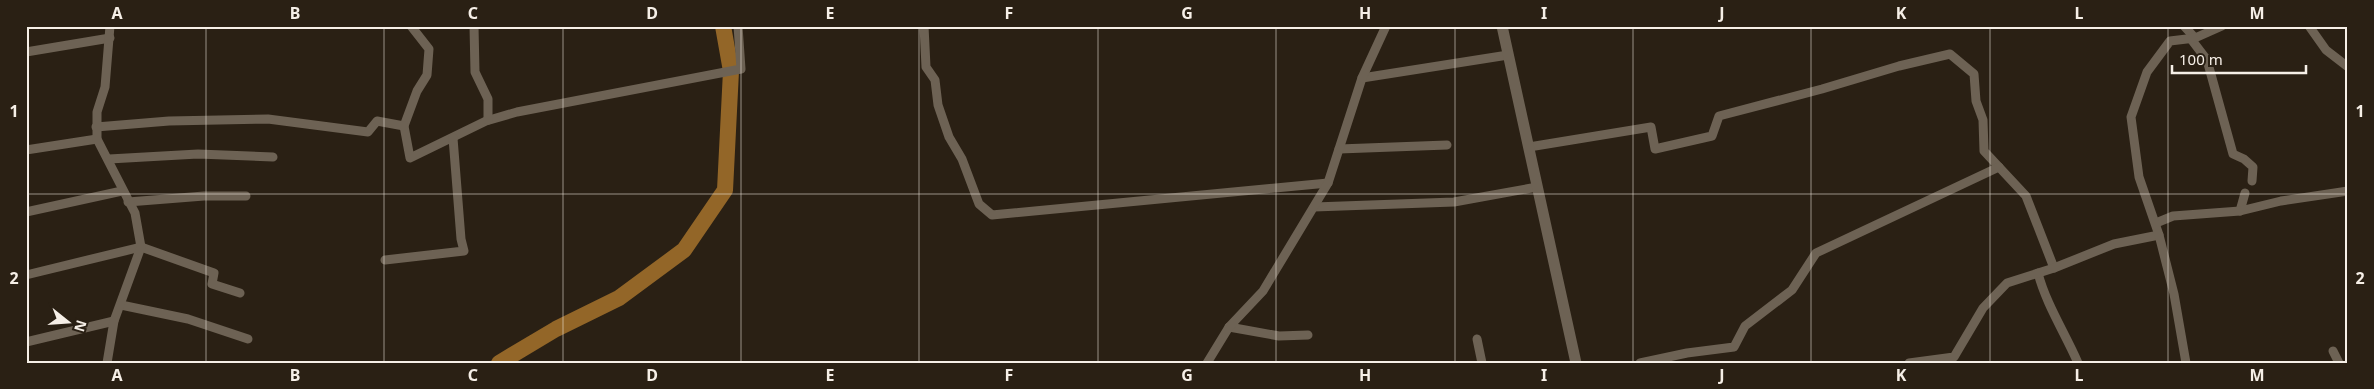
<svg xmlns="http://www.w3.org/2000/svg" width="2374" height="389" viewBox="0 0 2374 389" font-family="'Noto Sans',sans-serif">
<rect width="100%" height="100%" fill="#2a2014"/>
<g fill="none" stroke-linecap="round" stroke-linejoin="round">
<polyline stroke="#936628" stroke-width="16" points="499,363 556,329 619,298 684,250 725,190 731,71 723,26"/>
<g stroke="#6d6254" stroke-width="9">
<polyline points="411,26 429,49 427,75 417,91 404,126 410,158 486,121 517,112 741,69 738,26"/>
<polyline points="474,26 475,72 488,99 488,120"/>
<polyline points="924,26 926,67 935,80 938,105 949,137 962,159 979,204 992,215 1328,183"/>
<polyline points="2184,26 2195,38"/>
<polyline points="2309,26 2326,50 2348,67"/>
<polyline points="2191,39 2207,60 2233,154 2244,159 2253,167 2252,181"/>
<polyline points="26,52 110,38"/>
<polyline points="1362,78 1508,55"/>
<polyline points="96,127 169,121 268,119 368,132 377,121 404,126"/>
<polyline points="1529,147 1651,127 1655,149 1712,136 1719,116 1822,89 1899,66 1950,54 1974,74 1976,101 1983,120 1984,151 2026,196 2054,268"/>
<polyline points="1339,149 1447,145"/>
<polyline points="26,150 97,139"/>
<polyline points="109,159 198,154 273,157"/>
<polyline points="128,202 204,196 246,196"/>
<polyline points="1314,207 1454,202 1537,187"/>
<polyline points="2240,211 2245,193"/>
<polyline points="26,212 122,191"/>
<polyline points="2156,223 2173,216 2240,211 2281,201 2348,191"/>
<polyline points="385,260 464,251 461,239 453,138"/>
<path d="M2038 273C2046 304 2065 333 2078 363"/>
<polyline points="26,275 141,247 214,273 212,284 240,293"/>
<polyline points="121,305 188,319 248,339"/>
<polyline points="1229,327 1279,336 1308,335"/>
<polyline points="1477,339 1482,363"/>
<polyline points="26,342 114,321"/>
<polyline points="2333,351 2339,363"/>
<polyline points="107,363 114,321 141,247 135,213 97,139 97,112 105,87 110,26"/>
<polyline points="1207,363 1229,327 1263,291 1328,183 1362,78 1386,26"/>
<polyline points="1640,363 1687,353 1734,347 1745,326 1792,290 1816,253 1999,167"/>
<polyline points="1909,363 1954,357 1983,308 2007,283 2054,268 2114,244 2159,235"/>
<polyline points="2186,363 2174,294 2159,235 2139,177 2131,117 2147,72 2170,41 2195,38 2222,26"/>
</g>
<polyline stroke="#6d6254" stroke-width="11" points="1502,26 1576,363"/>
</g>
<path fill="none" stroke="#f6efe7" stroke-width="1" stroke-opacity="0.55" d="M206 26V363M384 26V363M563 26V363M741 26V363M919 26V363M1098 26V363M1276 26V363M1455 26V363M1633 26V363M1811 26V363M1990 26V363M2168 26V363M26 194H2348"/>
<rect width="2374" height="389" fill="none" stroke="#2a2014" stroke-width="55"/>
<g transform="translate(68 322) rotate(107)" stroke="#2a2014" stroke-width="4" paint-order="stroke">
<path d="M0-4L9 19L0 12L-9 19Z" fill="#f6efe7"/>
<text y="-8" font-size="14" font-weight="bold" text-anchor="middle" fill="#f6efe7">N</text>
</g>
<path d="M2172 65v8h134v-8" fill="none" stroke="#f6efe7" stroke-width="2.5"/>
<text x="2179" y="65" font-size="15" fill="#f6efe7" stroke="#2a2014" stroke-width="4" paint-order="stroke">100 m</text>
<rect x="28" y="28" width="2318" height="334" fill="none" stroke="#f6efe7" stroke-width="2"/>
<g font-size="16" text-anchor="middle" font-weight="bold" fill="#f6efe7">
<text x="117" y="19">A</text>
<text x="295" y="19">B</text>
<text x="473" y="19">C</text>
<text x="652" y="19">D</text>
<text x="830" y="19">E</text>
<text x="1009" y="19">F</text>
<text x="1187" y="19">G</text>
<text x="1365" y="19">H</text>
<text x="1544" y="19">I</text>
<text x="1722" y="19">J</text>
<text x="1901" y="19">K</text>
<text x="2079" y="19">L</text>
<text x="2257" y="19">M</text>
<text x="14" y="117">1</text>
<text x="2360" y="117">1</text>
<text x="14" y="284">2</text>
<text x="2360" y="284">2</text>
<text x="117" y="381">A</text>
<text x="295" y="381">B</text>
<text x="473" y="381">C</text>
<text x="652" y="381">D</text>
<text x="830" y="381">E</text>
<text x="1009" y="381">F</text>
<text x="1187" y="381">G</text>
<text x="1365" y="381">H</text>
<text x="1544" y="381">I</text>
<text x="1722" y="381">J</text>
<text x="1901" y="381">K</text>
<text x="2079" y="381">L</text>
<text x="2257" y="381">M</text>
</g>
</svg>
